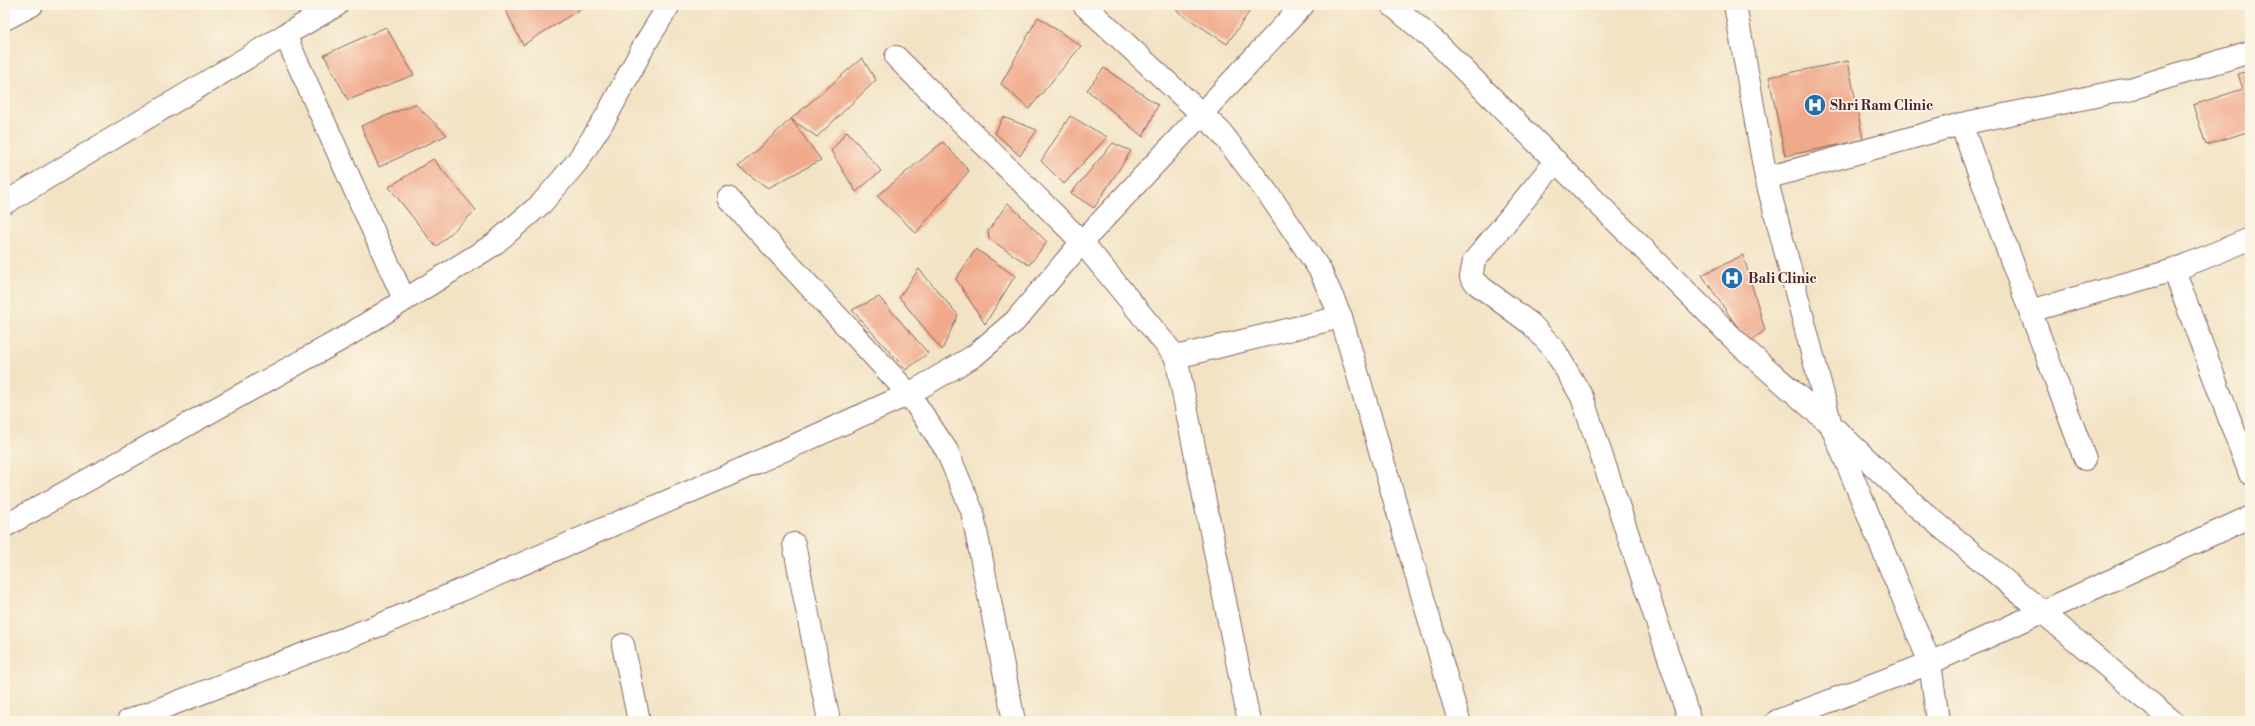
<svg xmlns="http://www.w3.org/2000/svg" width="2255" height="726" viewBox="0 0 2255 726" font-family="'Libre Bodoni',serif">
<rect width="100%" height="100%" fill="#fcf5e5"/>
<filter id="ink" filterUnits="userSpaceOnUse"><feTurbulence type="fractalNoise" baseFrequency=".025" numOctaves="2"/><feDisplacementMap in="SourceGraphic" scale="8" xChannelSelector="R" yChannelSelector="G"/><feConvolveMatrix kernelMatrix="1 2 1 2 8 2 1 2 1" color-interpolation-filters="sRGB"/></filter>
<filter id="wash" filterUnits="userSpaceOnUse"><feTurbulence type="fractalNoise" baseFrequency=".012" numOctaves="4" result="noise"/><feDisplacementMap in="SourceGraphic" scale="16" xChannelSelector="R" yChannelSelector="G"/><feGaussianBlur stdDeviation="0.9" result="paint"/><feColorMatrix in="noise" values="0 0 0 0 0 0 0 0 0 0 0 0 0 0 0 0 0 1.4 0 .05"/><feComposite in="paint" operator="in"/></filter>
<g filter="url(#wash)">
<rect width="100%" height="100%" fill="#f2e3c5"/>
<g id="blocks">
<g fill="#f0a98b">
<polygon points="503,5 584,5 585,6 523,45"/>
<polygon points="1176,5 1254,5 1227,44 1177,11"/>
<polygon points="1038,17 1081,46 1029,109 1001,84"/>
<polygon points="386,27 414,75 348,100 324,55"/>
<polygon points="862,58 876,80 817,137 791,119 821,160 768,188 738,167 791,119"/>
<polygon points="1848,61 1863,140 1785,156 1769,77"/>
<polygon points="1104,68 1158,105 1143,137 1087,90"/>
<polygon points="2250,71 2250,131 2206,145 2193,105 2243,89 2238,74"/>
<polygon points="415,104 447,135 379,167 361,126"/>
<polygon points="1070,116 1107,137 1064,184 1041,161"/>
<polygon points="1003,117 1037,130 1020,156 995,133"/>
<polygon points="847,131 881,171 856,192 831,151"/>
<polygon points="943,142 969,171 916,233 877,196"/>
<polygon points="1113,143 1131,151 1094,208 1071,193"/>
<polygon points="433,159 476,210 436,247 389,187"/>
<polygon points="1008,203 1047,242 1029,265 989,239 988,231"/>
<polygon points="976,249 1015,276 985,324 956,279"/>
<polygon points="1743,255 1765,330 1748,343 1702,275"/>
<polygon points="919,269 958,315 942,350 899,297"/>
<polygon points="879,297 928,353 906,370 852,310"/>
</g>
</g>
</g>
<g filter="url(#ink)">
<use href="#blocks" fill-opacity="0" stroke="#856461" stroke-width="1"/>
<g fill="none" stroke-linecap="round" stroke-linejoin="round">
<g stroke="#856461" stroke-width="24">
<g id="minor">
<polyline points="1084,5 1220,131 1272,199 1320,270 1341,317 1459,721"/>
<polyline points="1392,5 1437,43 1741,346 1831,425 1915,505 2172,721"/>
<polyline points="1735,5 1766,178 1831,425 1930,663 1938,721"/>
<polyline points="5,19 32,5"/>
<polyline points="285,35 337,5"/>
<polyline points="896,57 1082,242 1176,357 1249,721"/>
<polyline points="1961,124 2085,459"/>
<polyline points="1556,161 1474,261 1471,277 1477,284 1531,324 1554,349 1582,397 1690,721"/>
<polyline points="1766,178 1961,124 2133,88 2250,52"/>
<polyline points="728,198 909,394 947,451 972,511 1014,721"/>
<polyline points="5,203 285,35 404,299"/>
<polyline points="2174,270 2250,474"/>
<polyline points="2030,311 2174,270 2250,239"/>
<polyline points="1176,357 1341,317"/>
<polyline points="794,544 829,721"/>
<polyline points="623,645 639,721"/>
<polyline points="128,721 380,625 724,477 909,394 974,356 1015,321 1082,242 1303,5"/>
<polyline points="1777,721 1930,663 2250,517"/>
</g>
</g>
<g stroke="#856461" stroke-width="24">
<polyline id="tertiary" points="5,526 347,336 493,245 542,203 577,162 606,117 645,44 669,5"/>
</g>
<use href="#minor" stroke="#fff" stroke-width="22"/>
<use href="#tertiary" stroke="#fff" stroke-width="22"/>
</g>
</g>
<defs>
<g id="hospital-disc" transform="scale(1.15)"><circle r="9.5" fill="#1f6fb2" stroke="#fcf5e5"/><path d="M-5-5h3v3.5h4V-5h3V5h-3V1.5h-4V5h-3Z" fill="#fff"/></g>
</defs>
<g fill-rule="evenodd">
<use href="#hospital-disc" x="1815" y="105"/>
<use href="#hospital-disc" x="1732" y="278"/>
</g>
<g text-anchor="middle" stroke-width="3.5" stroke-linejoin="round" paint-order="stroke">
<g font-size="14" font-weight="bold" fill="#4a1f2b" stroke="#fcf5e5" text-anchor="start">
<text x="1830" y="110">Shri Ram Clinic</text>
<text x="1748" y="283">Bali Clinic</text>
</g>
</g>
<rect width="2255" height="726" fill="none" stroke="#fcf5e5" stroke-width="20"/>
</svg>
